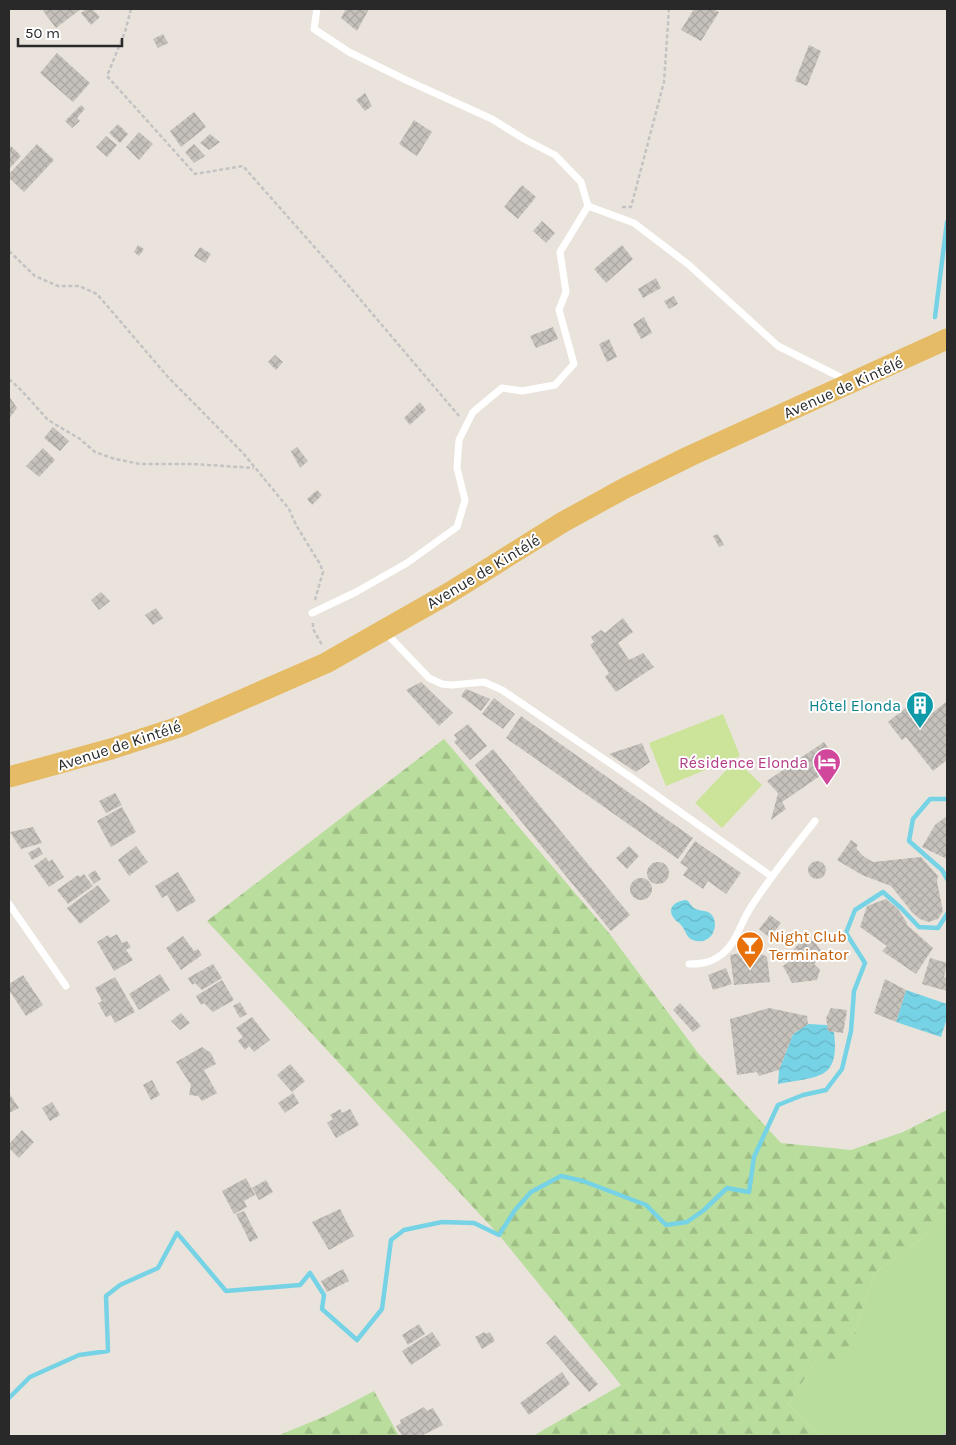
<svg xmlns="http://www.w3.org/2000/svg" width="956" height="1445" viewBox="0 0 956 1445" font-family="Karla,sans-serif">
<defs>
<pattern id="forest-firs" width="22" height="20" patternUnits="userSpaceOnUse" patternTransform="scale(1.25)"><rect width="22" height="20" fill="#b9dd9c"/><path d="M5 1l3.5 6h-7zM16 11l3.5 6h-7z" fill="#9fbe86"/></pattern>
<pattern id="water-waves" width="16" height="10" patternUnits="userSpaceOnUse" patternTransform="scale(1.25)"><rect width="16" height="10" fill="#76d3e5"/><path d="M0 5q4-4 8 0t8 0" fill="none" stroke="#66b5c4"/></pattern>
<pattern id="building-cross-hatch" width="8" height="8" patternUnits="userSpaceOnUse" patternTransform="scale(1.25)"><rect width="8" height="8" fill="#c6c1bb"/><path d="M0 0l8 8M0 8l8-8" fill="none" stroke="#aaa6a1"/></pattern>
</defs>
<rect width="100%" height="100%" fill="#eae3dc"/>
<polygon fill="#b9dd9c" points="947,1220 947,1432 943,1436 819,1436 788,1404 820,1355 855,1331 876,1272"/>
<g fill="url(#forest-firs)">
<polygon points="444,739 609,933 698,1053 781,1143 851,1150 903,1132 947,1110 947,1220 876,1272 855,1331 859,1345 834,1361 820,1355 788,1404 819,1436 533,1436 621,1385 499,1235 207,921"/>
<polygon points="374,1391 399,1436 277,1436 328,1415"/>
</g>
<g fill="#cce499">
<polygon points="723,714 740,756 666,786 649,743"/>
<polygon points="736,760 762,785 722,828 695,803"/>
</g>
<g fill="url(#water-waves)">
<path d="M686 900C690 902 691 906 694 908 700 912 707 909 712 915 720 927 711 944 696 941 686 939 687 932 681 925 679 922 675 921 673 917 667 907 676 901 686 900Z"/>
<polygon points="906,990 947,1004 947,1018 941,1037 896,1022"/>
<path d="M808 1024 827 1025 828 1031 834 1032C840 1081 818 1076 778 1084L779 1070 793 1034Z"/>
</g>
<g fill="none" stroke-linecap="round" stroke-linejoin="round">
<g stroke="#76d3e5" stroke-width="4.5">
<polyline points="935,317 947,222"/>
<polyline points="947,799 930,799 913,819 909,841 942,870 947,879"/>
<polyline points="9,1398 30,1377 79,1355 108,1351 106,1296 120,1285 158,1268 177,1233 226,1291 300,1285 310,1273 324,1295 322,1309 357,1340 382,1309 391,1240 404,1230 442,1222 474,1223 499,1235 515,1210 531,1192 561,1176 583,1181 646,1205 666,1225 687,1222 704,1210 727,1188 749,1192 754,1157 778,1105 803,1095 826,1090 842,1069 851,1031 854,991 865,963 846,933 855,910 883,892 901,908 919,927 938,928 947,914"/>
</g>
</g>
<g fill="url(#building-cross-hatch)">
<polygon points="45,9 81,9 56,28 43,11"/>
<polygon points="86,9 92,9 100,17 91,25 81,13"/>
<polygon points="346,9 369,9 357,31 341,18"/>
<polygon points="694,9 713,9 719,12 701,41 681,30"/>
<polygon points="163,34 168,43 158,48 153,39"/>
<polygon points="809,45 821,51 807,86 795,81"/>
<polygon points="57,53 90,83 73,102 40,73"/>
<polygon points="365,93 372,106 365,111 356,100"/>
<polygon points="81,105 85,109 77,118 80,121 72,128 65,121"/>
<polygon points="194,112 206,127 181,147 170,131"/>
<polygon points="414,120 432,132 417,156 399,144"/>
<polygon points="118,124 128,134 120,143 109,133"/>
<polygon points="139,132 153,144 139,160 126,147"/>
<polygon points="210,134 220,142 209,150 200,143"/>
<polygon points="106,136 117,145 107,157 96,147"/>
<polygon points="37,144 54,160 24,192 9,178 9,174"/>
<polygon points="194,144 205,156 194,163 185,152"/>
<polygon points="11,146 21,156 9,169 9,149"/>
<polygon points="522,185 536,197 518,219 504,207"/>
<polygon points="542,221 555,233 546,243 533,231"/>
<polygon points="138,245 144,249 139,256 134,252"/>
<polygon points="622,245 633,259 606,283 594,269"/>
<polygon points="200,247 211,254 205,263 194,256"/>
<polygon points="656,278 661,288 643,298 638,289"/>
<polygon points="674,296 678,304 669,309 664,301"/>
<polygon points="644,317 652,333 641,339 633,324"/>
<polygon points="553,327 558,339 536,348 530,336"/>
<polygon points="609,339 617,357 607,362 599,344"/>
<polygon points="275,355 283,362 276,370 268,362"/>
<polygon points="9,396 17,408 9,419"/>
<polygon points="420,402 426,410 410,425 404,418"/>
<polygon points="53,427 69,441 60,451 44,438"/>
<polygon points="297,447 308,461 300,468 291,451"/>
<polygon points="43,448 55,460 39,477 26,466"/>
<polygon points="317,490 322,495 312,505 307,499"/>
<polygon points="718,534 724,545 719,547 713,536"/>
<polygon points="101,592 110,601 99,610 91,600"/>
<polygon points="156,608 163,618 153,625 145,615"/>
<polygon points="623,618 633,632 618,643 629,660 643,653 654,667 616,692 605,677 609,673 590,645 594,642 591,637 601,630 605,633"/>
<polygon points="421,682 453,713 439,726 406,690"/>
<polygon points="466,689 490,699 481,711 461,696"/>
<polygon points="919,697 932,713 946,702 947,705 947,760 933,771 906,737 902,740 888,722"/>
<polygon points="494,698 515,714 503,729 482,714"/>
<polygon points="521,716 693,838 678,859 506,738"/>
<polygon points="468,724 487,746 470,760 454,742 457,739 454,735"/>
<polygon points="824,742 833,756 826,761 833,767 782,802 786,809 771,820 778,793 767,781"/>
<polygon points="642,743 650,762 636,772 609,754"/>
<polygon points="493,749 630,915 611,931 475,765"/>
<polygon points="115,793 122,805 106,813 99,801"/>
<polygon points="122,807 136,832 111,847 97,821"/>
<polygon points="947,816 947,859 922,847 935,825"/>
<polygon points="33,827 42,843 21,849 10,832"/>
<polygon points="851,840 858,845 856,848 863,856 873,862 921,857 938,876 937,882 943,911 938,919 928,922 920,919 912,912 891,886 862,875 837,860"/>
<polygon points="695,841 741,873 726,894 708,881 703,889 683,875 688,868 680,863"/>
<polygon points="136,846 148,862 129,876 118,860"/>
<polygon points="629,846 639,856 627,869 616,858"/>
<polygon points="39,847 43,854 32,860 28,853"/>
<polygon points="46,857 49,862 52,859 64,877 49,887 34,866"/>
<circle cx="817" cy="870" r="9"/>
<circle cx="658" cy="873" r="11"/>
<polygon points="95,870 101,879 94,884 88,875"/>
<polygon points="178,872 196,901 177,912 167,895 162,898 155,886"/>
<polygon points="84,874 93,886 68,904 57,890 78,875 80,877"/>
<circle cx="641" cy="889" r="11"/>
<polygon points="98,885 110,901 80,924 67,908"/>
<polygon points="886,899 898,909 907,923 906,924 933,948 916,974 882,951 887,946 860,927 867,906"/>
<polygon points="770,915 781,923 770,938 759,929"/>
<polygon points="117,934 122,943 127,941 131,947 126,950 133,960 114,971 97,942 108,935 110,938"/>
<polygon points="183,936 194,951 198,949 202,955 181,970 166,948"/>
<polygon points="801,941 814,941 824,955 814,964 820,970 817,980 792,983 783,966 793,959 792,951"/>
<polygon points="755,947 756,951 767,957 770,982 734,985 730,955 747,952 746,949"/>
<polygon points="930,958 947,963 944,977 947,978 947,991 922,984"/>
<polygon points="213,964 222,978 202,990 195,983 192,985 188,978"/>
<polygon points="726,968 732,984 713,990 708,975"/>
<polygon points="160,974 170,990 139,1010 129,994"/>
<polygon points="23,975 43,1005 26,1016 9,990 9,984"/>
<polygon points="115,977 135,1012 115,1023 111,1015 106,1017 98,1003 102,1001 95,988"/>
<polygon points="885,979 906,990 896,1022 874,1013"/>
<polygon points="222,980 234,1000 213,1012 204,1003 201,1005 196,996"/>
<polygon points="240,1002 247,1014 240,1018 233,1006"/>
<polygon points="680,1003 701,1026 693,1032 673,1010"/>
<polygon points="769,1008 807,1016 808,1024 793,1034 779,1070 759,1076 757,1072 737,1075 730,1019"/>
<polygon points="831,1008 847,1010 843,1033 828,1031 826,1018"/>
<polygon points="181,1013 190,1023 180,1030 171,1021"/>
<polygon points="252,1017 270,1040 254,1052 249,1046 245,1050 238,1041 243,1037 236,1028"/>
<polygon points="202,1047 211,1053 216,1064 204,1070 217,1093 202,1101 198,1096 189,1095 191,1085 176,1062"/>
<polygon points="290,1064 305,1081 292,1092 277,1075"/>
<polygon points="152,1080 160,1095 151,1100 143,1085"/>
<polygon points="9,1093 19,1108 9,1113"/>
<polygon points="293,1093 299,1103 285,1113 278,1103"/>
<polygon points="52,1102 60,1115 50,1121 42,1108"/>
<polygon points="340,1109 342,1113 350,1109 359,1125 336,1138 327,1123 333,1119 330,1115"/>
<polygon points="22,1130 34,1142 19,1158 9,1148 9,1144"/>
<polygon points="246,1178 255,1195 244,1201 247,1207 234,1214 222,1191"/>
<polygon points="266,1180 273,1192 259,1200 252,1188"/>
<polygon points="340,1209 354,1236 329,1250 312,1222"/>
<polygon points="244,1211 258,1238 250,1242 236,1214"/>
<polygon points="343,1269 349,1281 327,1292 321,1281"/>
<polygon points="419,1324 425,1334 408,1345 402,1335"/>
<polygon points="432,1332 441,1345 411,1365 402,1351"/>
<polygon points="484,1332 486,1334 490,1332 495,1341 482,1349 475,1337"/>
<polygon points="555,1335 598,1384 589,1392 546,1343"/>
<polygon points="562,1372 570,1384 529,1415 520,1403"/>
<polygon points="424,1407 427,1411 433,1408 443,1425 421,1436 402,1436 396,1426 401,1423 400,1420"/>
</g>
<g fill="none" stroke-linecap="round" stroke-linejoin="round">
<g stroke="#c3c3c3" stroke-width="2.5" stroke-dasharray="4 2.5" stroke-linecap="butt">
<polyline points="131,9 125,32 107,76 195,174 243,166 348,285 459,416"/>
<polyline points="622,207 631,207 664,82 669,9"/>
<polyline points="9,251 35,276 58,286 79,286 97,294 168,377 243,453 289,509 296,525 320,564 323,572 315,600"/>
<polyline points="9,379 22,391 48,420 80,439 95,452 115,459 140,464 193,464 254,468"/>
<polyline points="313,623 313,629 322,645"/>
<polyline points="943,1436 947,1432"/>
</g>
<g stroke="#fff" stroke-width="7">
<polyline points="588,206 634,223 689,265 778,346 846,380"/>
<polyline points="312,613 356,592 407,563 457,527 465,500 457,468 459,440 473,412 502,388 522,391 555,385 574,364 559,310 566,292 560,252 588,206 581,182 555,155 524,139 492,119 406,80 349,52 314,29 317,9"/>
<polyline points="386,633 429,678 442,684 452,685 484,682 502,690 632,778 771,876"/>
<polyline points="9,904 66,986"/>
<path d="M689 964C702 964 710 963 721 955 737 943 740 923 751 907 770 877 793 849 815 821"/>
</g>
<polyline stroke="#e6bb66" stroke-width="21" points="9,777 111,749 182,726 326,663 449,593 563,522 625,488 690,456 947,339"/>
</g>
<defs>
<g id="building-pin" transform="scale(1.4375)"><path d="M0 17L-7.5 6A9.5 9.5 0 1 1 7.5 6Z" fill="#0f9aa8" stroke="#fff"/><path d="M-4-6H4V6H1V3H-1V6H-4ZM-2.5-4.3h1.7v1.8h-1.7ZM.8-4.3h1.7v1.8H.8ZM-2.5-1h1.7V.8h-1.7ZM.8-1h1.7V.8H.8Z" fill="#fff"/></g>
<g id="hotel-pin" transform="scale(1.4375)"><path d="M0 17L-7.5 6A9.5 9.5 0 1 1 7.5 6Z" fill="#d1479c" stroke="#fff"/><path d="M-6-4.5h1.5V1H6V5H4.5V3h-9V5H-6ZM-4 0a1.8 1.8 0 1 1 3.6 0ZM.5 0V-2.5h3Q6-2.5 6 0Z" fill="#fff"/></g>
<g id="bar-pin" transform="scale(1.4375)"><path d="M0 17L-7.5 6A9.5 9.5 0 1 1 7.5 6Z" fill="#e8710a" stroke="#fff"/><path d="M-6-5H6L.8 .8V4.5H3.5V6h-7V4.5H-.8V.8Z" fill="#fff"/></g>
</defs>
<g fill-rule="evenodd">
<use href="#building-pin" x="920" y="705"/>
<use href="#hotel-pin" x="827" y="762"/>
<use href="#bar-pin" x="750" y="945"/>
</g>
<g text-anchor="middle" stroke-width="4" stroke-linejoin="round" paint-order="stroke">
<g font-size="16" fill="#292929" stroke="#fff">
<text transform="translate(843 387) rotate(-24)" y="6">Avenue de Kintélé</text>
<text transform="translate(483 571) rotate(-31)" y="6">Avenue de Kintélé</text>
<text transform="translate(119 745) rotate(-18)" y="6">Avenue de Kintélé</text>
</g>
<g font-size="16" fill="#0d838f" stroke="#fff" text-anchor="end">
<text x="901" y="711">Hôtel Elonda</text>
</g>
<g font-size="16" fill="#b23c85" stroke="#fff" text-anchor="end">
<text x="808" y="768">Résidence Elonda</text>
</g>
<g font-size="16" fill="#c56008" stroke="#fff" text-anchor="start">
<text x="769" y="942">Night Club<tspan x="769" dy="18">Terminator</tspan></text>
</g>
</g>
<rect width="956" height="1445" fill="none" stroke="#292929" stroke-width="20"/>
<path d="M18 38v8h104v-8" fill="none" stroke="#292929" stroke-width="2.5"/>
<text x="25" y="38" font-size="15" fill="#292929" stroke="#ffffff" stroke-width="4" paint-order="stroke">50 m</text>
</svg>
